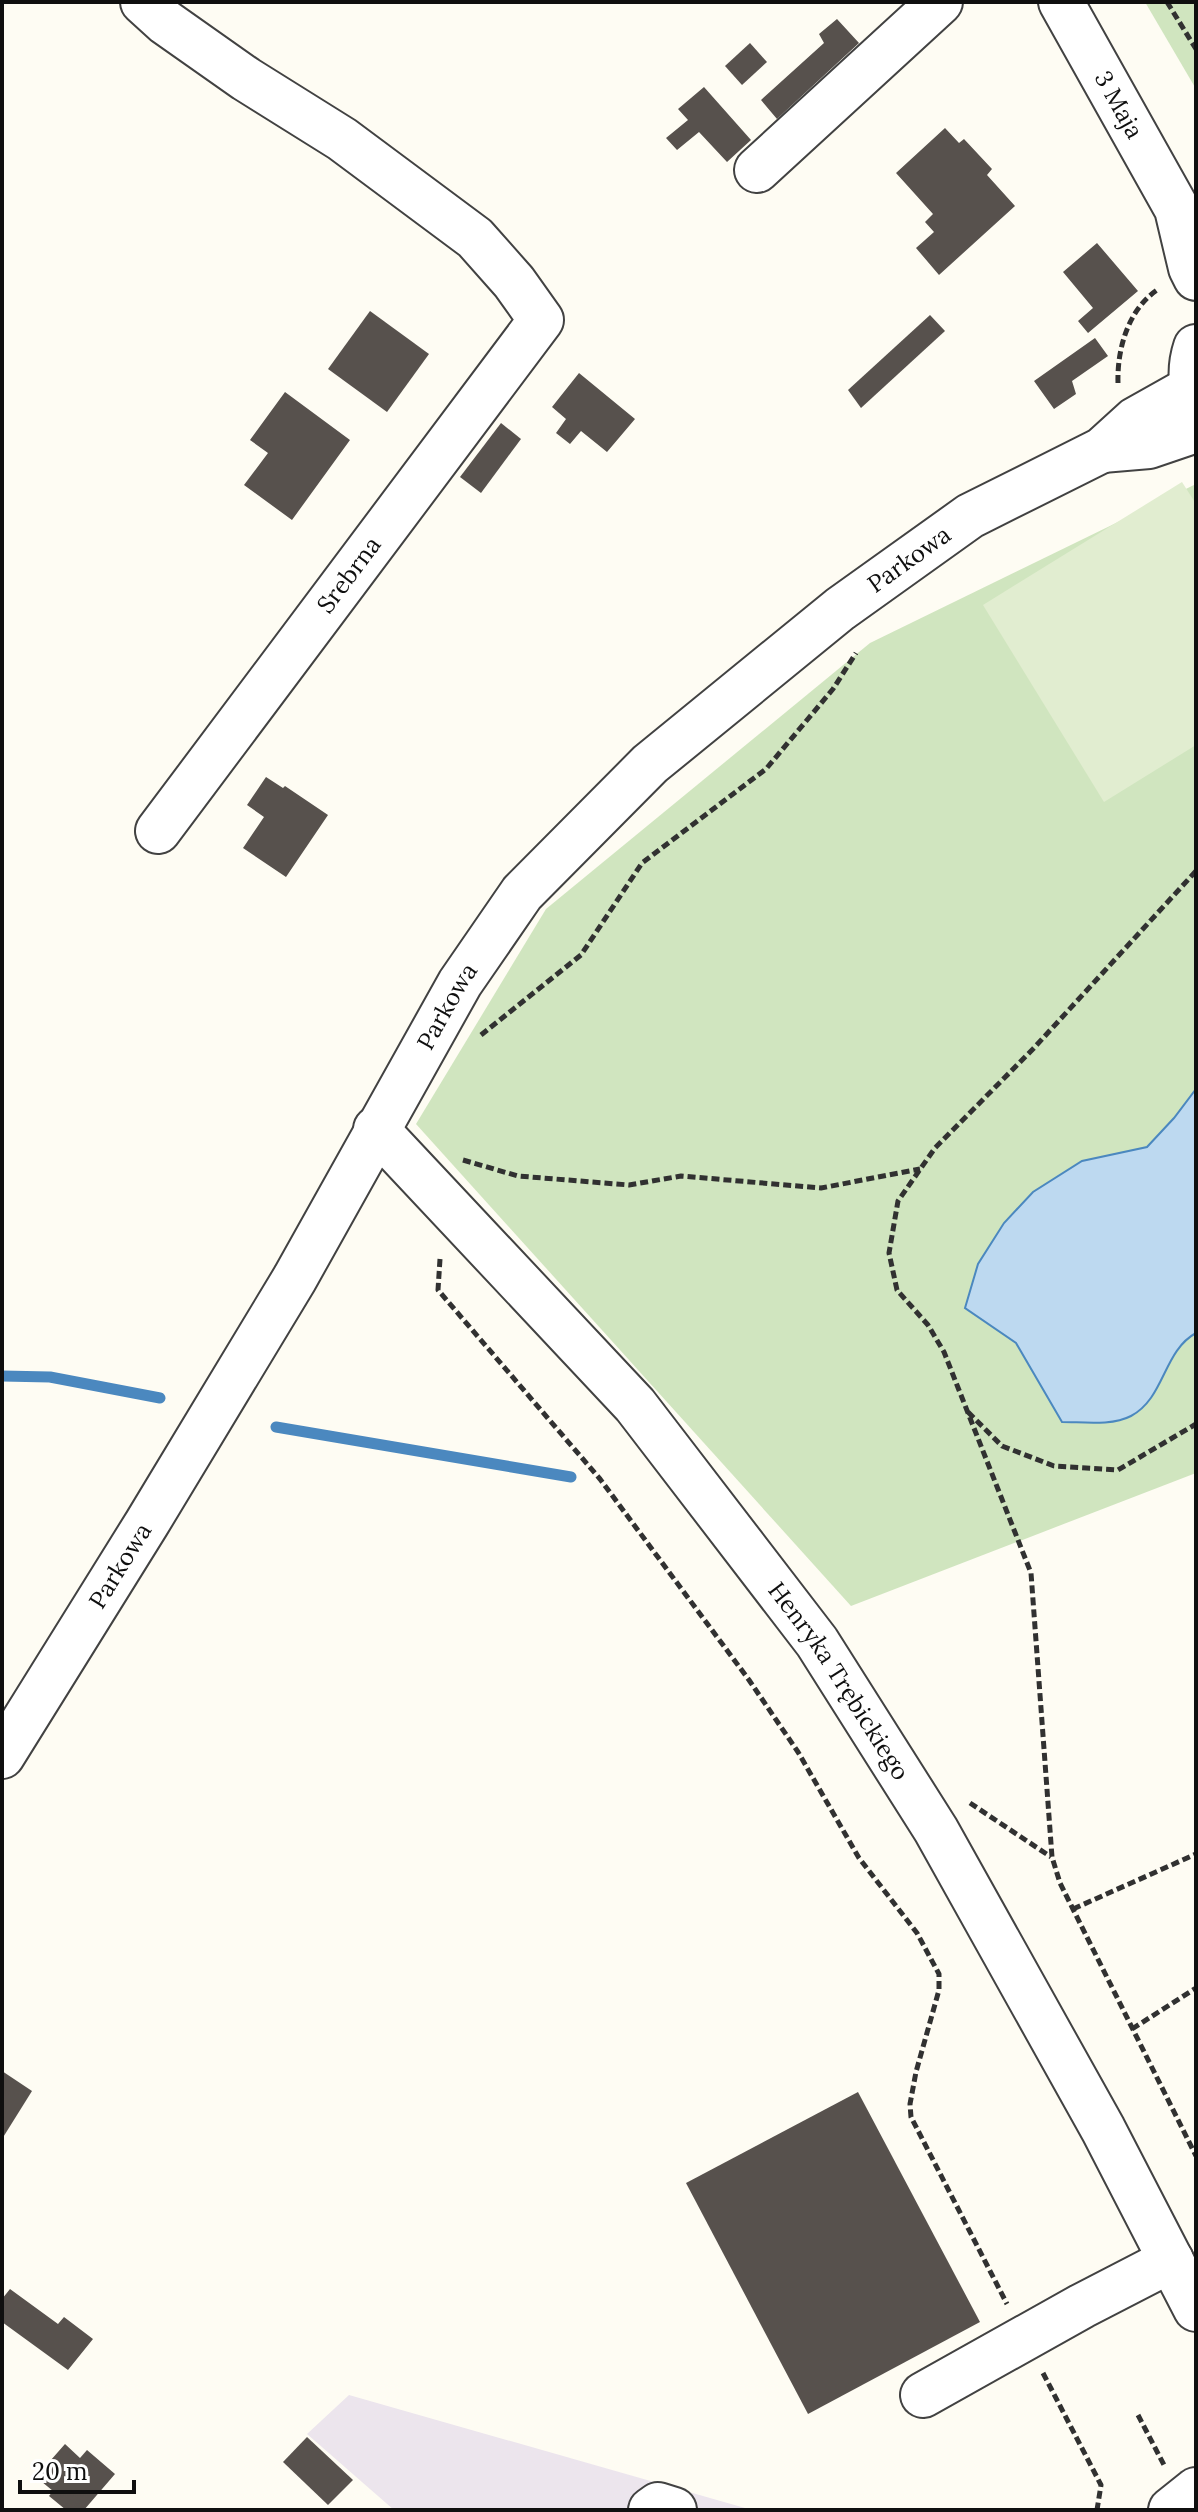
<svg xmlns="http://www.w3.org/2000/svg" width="1198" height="2512" viewBox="0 0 1198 2512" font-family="Lora,serif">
<rect width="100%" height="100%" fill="#fefcf3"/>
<polygon fill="#ece5ed" points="349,2395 752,2510 394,2510 307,2434"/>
<g fill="#d0e5bf">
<polygon points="1145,2 1196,2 1196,89"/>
<polygon points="1196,484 1196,1473 851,1606 416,1124 546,909 870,643"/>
</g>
<polygon fill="#e1edd0" points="1182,482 1196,504 1196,745 1104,802 983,605"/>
<path fill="#bdd9f0" stroke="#4b88bf" stroke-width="2" d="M1196 1089V1333C1163 1351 1165 1398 1131 1416 1112 1426 1083 1422 1062 1422L1016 1343 965 1308 978 1264 1004 1223 1033 1192 1082 1161 1147 1147 1174 1118Z"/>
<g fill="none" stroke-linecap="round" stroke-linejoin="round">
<g stroke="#4b88bf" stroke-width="11">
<polyline points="2,1376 50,1377 160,1398"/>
<polyline points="276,1427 571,1477"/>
</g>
</g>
<g fill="#57514d">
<polygon points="837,19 859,43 777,119 761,100 824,43 819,34"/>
<polygon points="750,43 767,62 742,85 725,66"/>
<polygon points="704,87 751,140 727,162 699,132 677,150 666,138 688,120 678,109"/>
<polygon points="945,128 959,143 964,139 992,169 987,175 1015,206 939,275 916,248 934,232 925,222 933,214 896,173"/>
<polygon points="1097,243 1138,291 1088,333 1078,321 1093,308 1063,272"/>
<polygon points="370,311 429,354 387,412 328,369"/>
<polygon points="930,315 945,331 861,408 848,390"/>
<polygon points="1095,338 1108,356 1072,381 1076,394 1054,409 1034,381"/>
<polygon points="579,373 635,419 607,452 581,431 570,444 556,433 566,419 552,407"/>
<polygon points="285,392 350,440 292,520 244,485 268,453 250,440"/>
<polygon points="501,423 521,439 481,493 460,477"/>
<polygon points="266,777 283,788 285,786 328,815 286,877 243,848 264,817 247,805"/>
<polygon points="2,2071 32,2091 2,2139"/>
<polygon points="858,2092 980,2322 808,2414 686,2183"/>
<polygon points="10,2289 58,2324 64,2317 93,2339 68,2370 2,2322 2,2299"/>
<polygon points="307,2437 353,2480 328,2505 283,2462"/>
<polygon points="65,2444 80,2458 87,2450 115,2474 84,2510 66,2510 49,2496 53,2491 36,2477"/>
</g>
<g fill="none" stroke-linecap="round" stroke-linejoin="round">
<g stroke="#424242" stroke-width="48">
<g id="minor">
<polyline points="143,2 165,22 246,79 342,139 475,238 514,282 541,320 158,831"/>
<path id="s1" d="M1061 2 1177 209 1191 268 1196 278"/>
<polyline points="757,170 940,2"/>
<path d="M1196 347C1190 365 1190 382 1196 400"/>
<polyline points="1102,450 1149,446 1196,430"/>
<path id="s2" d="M376 1129 635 1405 817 1642 936 1830 1103 2129 1196 2309"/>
<path id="s3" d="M2 1756 147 1523 295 1278 460 983 522 893 650 764 840 609 970 516 1102 450 1135 420 1192 388"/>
<polyline points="923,2395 1082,2306 1171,2260"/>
<polyline points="651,2510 658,2505 674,2510"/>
<polyline points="1171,2510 1196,2490"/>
</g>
</g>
<g stroke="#313131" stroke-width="5" stroke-dasharray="8 4" stroke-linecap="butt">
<polyline points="1167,2 1196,49"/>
<path d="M1118 383C1117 349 1128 310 1157 290"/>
<polyline points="1196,871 1033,1049 935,1148 898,1201 889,1253 897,1290 928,1325 944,1352 1031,1573 1052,1857 1060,1883 1196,2156"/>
<polyline points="481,1035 581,955 642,863 766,769 833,689 856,653"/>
<polyline points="463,1160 518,1176 629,1185 681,1176 821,1188 920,1169"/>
<polyline points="440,1259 438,1290 600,1479 749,1680 798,1752 859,1858 917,1933 939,1974 939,1990 916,2072 910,2104 911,2117 1007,2304"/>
<polyline points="968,1412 1002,1446 1054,1466 1118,1470 1196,1424"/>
<polyline points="970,1803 1051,1857"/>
<polyline points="1073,1909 1196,1854"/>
<polyline points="1132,2029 1196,1988"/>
<polyline points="1043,2373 1101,2485 1097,2510"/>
<polyline points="1138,2415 1164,2465"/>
</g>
<use href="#minor" stroke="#fff" stroke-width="44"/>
</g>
<g text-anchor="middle" stroke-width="8" stroke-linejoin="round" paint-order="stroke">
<g font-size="24" fill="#0f0f0f" stroke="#fff">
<text dy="8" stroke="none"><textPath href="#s1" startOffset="118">3 Maja</textPath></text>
<text dy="8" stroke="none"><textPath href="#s3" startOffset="1520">Parkowa</textPath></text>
<text transform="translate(349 575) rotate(-53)" y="8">Srebrna</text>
<text dy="8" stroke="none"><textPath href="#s3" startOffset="872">Parkowa</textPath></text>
<text dy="8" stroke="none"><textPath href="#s3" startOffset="224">Parkowa</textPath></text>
<text dy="8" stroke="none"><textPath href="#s2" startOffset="722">Henryka Trębickiego</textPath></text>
</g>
</g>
<rect width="1198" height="2512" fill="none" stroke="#0f0f0f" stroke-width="8"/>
<path d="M20 2480v12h114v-12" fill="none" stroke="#0f0f0f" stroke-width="4"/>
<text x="32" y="2480" font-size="24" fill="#0f0f0f" stroke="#ffffff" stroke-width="6" paint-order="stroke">20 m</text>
</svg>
